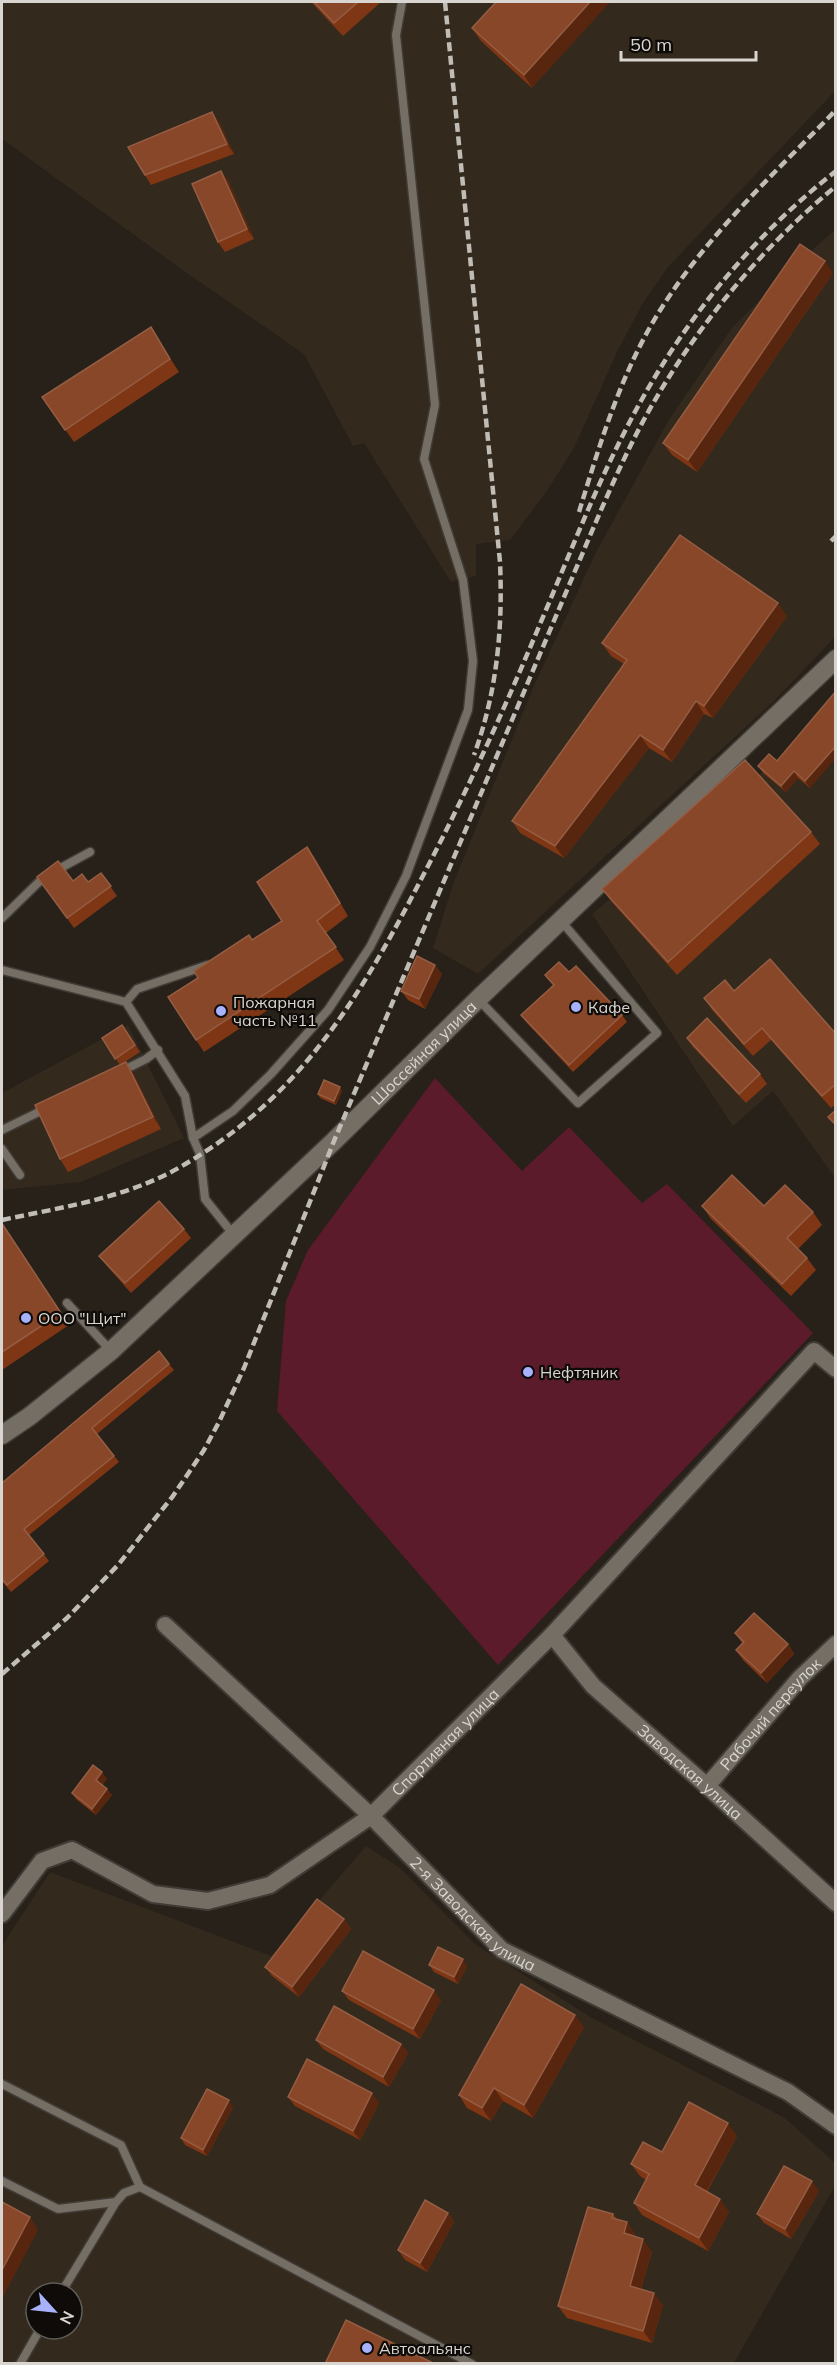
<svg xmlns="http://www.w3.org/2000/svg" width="837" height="2365" viewBox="0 0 837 2365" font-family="Mulish,sans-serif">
<rect width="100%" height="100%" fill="#272119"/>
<g fill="#33291d" fill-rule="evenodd">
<polygon points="2,2 835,2 835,91 668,267 643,303 617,352 574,448 547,491 510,540 476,544 476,576 451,582 364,443 353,446 304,354 184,271 2,139"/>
<polygon points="835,230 835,637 774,701 478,974 433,948 453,884 533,688 596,552 670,418 731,329 796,264"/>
<polygon points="835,711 835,1178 773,1091 733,1126 592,914"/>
<polygon points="128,1025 184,1138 81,1182 2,1190 2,1093"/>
<path d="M366 1846 400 1868 475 1944 592 2018 785 2118 835 2163V2186L734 2363H2V1946L50 1872 271 1956ZM36 2293H72V2329H36Z"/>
</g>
<polygon fill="#5b1b2a" points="435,1078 522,1171 569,1127 642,1203 667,1184 813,1333 498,1665 277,1411 286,1301 308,1250"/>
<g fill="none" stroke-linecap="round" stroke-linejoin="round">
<g stroke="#403b36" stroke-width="11">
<g id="lane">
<polyline points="2,918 44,877 90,852"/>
<polyline points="2,970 126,1002 185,1096 193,1138 200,1154 205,1199 233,1234"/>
<polyline points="478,999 578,1103 657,1033 561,921"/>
<polyline points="126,1002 137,989 208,965"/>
<polyline points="120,1072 146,1059 158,1050"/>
<polyline points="2,1130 47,1108"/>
<polyline points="193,1138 233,1111 271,1074 328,1010 370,947 406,876 468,710 473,661 463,580 424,459 435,405 396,35 402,2"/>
<polyline points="2,1149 20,1175"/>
<polyline points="67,1303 111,1351"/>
<polyline points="2,2084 121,2145 140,2187"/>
<polyline points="2,2181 58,2209 116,2202"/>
<polyline points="61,2293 116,2202 124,2193 140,2187 472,2364"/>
<polyline points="20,2364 40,2329"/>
</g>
</g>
<g stroke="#403b36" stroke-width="20">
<g id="street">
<path id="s1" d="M165 1625 371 1816 502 1950 788 2092 836 2126"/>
<path id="s2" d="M552 1635 593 1686 707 1786 836 1903"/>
<path id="s3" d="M707 1786 800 1678 836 1644"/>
<path id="s4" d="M2 1914 42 1861 72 1850 153 1894 208 1901 270 1885 371 1816 552 1635 814 1351 836 1369"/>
</g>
</g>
<g stroke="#403b36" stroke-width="21">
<g id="secondary">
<path id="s5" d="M2 1435 30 1416 111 1351 334 1141 478 999 836 659"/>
</g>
</g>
<use href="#lane" stroke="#756e65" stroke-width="8"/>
<use href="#street" stroke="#756e65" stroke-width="16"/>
<use href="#secondary" stroke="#756e65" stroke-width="18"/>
<g stroke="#c0bcb6" stroke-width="4.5" stroke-dasharray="9 4.5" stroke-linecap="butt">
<path d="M445 2 500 562C503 628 497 692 474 755"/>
<path d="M579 512C598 450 617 386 649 329 696 245 770 178 836 110"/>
<polyline points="831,541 836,536"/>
<path d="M2 1220C63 1207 127 1198 182 1166 296 1100 356 1004 415 891 461 804 502 715 540 624 567 561 591 498 622 437 673 334 745 242 836 171"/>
<path d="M2 1674 67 1618 118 1565 173 1496 204 1450 219 1422 244 1368 334 1141 589 538C607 496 625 454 647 414 695 328 760 249 836 186"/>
</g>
</g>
<g fill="#7f3615">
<polygon points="311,2 381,2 343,36"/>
<polygon points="496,2 532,88 481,41 472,28"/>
<polygon points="219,122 234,154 151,185 145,175"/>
<polygon points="228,180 254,239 225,252 218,242"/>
<polygon points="833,273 697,472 672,455 663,443"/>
<polygon points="159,340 179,372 74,442 42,397"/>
<polygon points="787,616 713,718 704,714 672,762 649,748 564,858 520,833 512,821 624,664 611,656 602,643"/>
<polygon points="836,691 810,788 798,778 786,792 763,773 758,766 777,761"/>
<polygon points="811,832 820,844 677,975 611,901 602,889"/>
<polygon points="307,847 316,860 348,916 326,933 344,960 204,1052 196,1040 252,940 282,921"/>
<polygon points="101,873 117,896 74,928 37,877 88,882"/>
<polygon points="569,972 622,1015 627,1022 573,1072 526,1022 521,1015 553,985 545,975"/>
<polygon points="442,974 425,1009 408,1000 401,991"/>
<polygon points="734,991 836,1034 836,1104 831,1108 771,1040 753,1056 713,1011 704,998"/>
<polygon points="122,1025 140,1052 120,1065 126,1062 134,1075 161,1129 68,1172 60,1159 120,1065 102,1038"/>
<polygon points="687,1038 760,1074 767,1084 746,1103 693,1047"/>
<polygon points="342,1091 336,1105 320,1098 318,1094"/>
<polygon points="702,1206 764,1206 813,1212 822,1225 798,1249 807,1258 816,1270 791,1296 711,1219"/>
<polygon points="3,1225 69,1325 2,1370 2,1226"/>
<polygon points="184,1229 191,1238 131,1293 106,1265 99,1256"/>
<polygon points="169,1364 174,1370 97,1434 119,1462 29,1535 49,1561 11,1592 2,1581 2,1483"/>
<polygon points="735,1633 788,1644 794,1654 767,1683 743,1660 736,1650 742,1643"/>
<polygon points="107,1779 102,1785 112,1795 96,1815 76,1799 72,1793"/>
<polygon points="344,1919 351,1929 299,1997 272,1976 265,1967"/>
<polygon points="429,1965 467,1966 458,1984 434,1972"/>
<polygon points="342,1991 441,2000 420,2039 349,2000"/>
<polygon points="584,2027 533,2118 503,2101 491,2121 467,2108 459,2095"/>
<polygon points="316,2040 401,2044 408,2053 389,2087 323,2049"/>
<polygon points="288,2097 379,2103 360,2140 295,2106"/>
<polygon points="233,2107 207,2156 185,2145 181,2138"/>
<polygon points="737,2136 707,2192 729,2212 708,2251 642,2215 634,2203 646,2180 640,2176 631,2164 662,2152"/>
<polygon points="819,2191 791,2239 764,2223 757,2214"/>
<polygon points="448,2213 454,2222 427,2272 405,2260 398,2250"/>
<polygon points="613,2214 617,2219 627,2222 635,2235 635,2237 652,2252 641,2289 663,2305 652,2343 567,2318 558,2306"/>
</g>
<g fill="#58260e">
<polygon points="590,2 610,2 532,88 524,75"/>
<polygon points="212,112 219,122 234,154 227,144"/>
<polygon points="221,171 228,180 254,239 247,229"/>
<polygon points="825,261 833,273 697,472 688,460"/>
<polygon points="151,327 159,340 179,372 170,359"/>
<polygon points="778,603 787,616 713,718 704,706"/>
<polygon points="696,701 704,714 672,762 663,750"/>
<polygon points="640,735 649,748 564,858 555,846"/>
<polygon points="836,746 836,758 810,788 805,781"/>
<polygon points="794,771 798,778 786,792 781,786"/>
<polygon points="307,847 316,860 348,916 340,903"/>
<polygon points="435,965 442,974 425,1009 419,999"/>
<polygon points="126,1062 134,1075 161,1129 153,1117"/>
<polygon points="340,1087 342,1091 336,1105 334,1101"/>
<polygon points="788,1644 794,1654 767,1683 761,1673"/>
<polygon points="102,1772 107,1779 101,1787 96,1780"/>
<polygon points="107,1789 112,1795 96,1815 92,1809"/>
<polygon points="344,1919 351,1929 299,1997 292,1987"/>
<polygon points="463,1959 467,1966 458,1984 454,1977"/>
<polygon points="434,1990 441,2000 420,2039 413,2029"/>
<polygon points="575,2015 584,2027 533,2118 524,2105"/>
<polygon points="401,2044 408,2053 389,2087 383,2077"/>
<polygon points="494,2088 503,2101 491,2121 482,2108"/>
<polygon points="372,2093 379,2103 360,2140 353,2131"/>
<polygon points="229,2100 233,2107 207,2156 203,2150"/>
<polygon points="728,2123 737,2136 703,2198 695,2185"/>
<polygon points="812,2181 819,2191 791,2239 785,2229"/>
<polygon points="720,2199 729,2212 708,2251 699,2238"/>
<polygon points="448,2213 454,2222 427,2272 420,2263"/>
<polygon points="30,2217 38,2230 2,2299 2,2270"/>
<polygon points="627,2222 635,2235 632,2246 624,2233"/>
<polygon points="643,2239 652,2252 638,2298 630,2286"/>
<polygon points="654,2293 663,2305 652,2343 643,2331"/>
</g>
<g fill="#884729" stroke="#955d43" stroke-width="1.5">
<polygon points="314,2 358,2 334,23"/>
<polygon points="496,2 590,2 524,75 472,28"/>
<polygon points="212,112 227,144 145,175 128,147"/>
<polygon points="221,171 247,229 218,242 192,184"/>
<polygon points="800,244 825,261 688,460 663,443"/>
<polygon points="151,327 170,359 65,430 42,397"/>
<polygon points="680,535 778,603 704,706 696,701 663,750 640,735 555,846 512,821 627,660 602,643"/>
<polygon points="836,691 836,746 805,781 794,771 781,786 758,766 769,754 777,761"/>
<polygon points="745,760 811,832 668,962 602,889"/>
<polygon points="307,847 340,903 317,921 336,947 196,1040 168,997 198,978 194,971 249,935 252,940 282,921 257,882"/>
<polygon points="58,861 73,881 82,874 88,882 101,873 111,886 67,918 37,877"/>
<polygon points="417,956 435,965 419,999 401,991"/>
<polygon points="770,959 836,1034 836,1084 822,1096 762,1028 744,1044 704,998 725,980 734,991"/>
<polygon points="559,962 569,972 576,966 622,1015 569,1065 521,1015 554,985 545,975"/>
<polygon points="707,1018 760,1074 739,1094 687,1038"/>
<polygon points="122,1025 135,1045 115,1059 102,1038"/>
<polygon points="126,1062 153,1117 60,1159 35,1105"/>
<polygon points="324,1080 340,1087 334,1101 318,1094"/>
<polygon points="836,1110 836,1125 828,1117"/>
<polygon points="732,1175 764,1206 785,1185 813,1212 787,1238 807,1258 782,1284 702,1206"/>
<polygon points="159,1201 184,1229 125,1283 99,1256"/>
<polygon points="3,1225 61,1313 2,1352 2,1226"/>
<polygon points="159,1351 169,1364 92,1428 114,1456 24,1529 44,1554 7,1585 2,1579 2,1483"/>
<polygon points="754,1613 788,1644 761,1673 736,1650 744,1642 735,1633"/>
<polygon points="93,1765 102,1772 96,1780 107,1789 92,1809 72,1793"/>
<polygon points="317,1899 344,1919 292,1987 265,1967"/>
<polygon points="438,1947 463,1959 454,1977 429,1965"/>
<polygon points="363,1951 434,1990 413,2029 342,1991"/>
<polygon points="521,1984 575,2015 524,2105 494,2088 482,2108 459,2095"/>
<polygon points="334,2006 401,2044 383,2077 316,2040"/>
<polygon points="307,2059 372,2093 353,2131 288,2097"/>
<polygon points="207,2089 229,2100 203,2150 181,2138"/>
<polygon points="689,2102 728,2123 695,2185 720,2199 699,2238 634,2203 649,2174 631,2164 643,2142 662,2152"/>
<polygon points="784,2166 812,2181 785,2229 757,2214"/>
<polygon points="425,2200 448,2213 420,2263 398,2250"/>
<polygon points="2,2202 30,2217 2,2270"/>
<polygon points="588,2207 613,2214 612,2218 627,2222 624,2233 643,2239 630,2286 654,2293 643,2331 558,2306"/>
<polygon points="346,2320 435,2364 325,2364"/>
</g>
<g fill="#a7b1fc" stroke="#0e0b08" stroke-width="2">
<circle cx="576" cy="1007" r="6"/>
<circle cx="221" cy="1011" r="6"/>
<circle cx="26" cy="1318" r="6"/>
<circle cx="528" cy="1372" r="6"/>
<circle cx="367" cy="2348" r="6"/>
</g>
<g text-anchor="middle" stroke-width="4.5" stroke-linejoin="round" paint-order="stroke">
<g font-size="16" fill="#d9d5d0" stroke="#0e0b08" text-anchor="start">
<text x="233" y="1008">Пожарная<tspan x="233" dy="18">часть №11</tspan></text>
<text x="588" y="1013">Кафе</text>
<text x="38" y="1324">ООО "Щит"</text>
<text x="540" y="1378">Нефтяник</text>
<text x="379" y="2354">Автоальянс</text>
</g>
<g font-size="16" fill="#d9d5d0" stroke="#0e0b08">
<text dy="6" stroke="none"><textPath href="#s5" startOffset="570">Шоссейная улица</textPath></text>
<text dy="6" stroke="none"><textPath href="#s3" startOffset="96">Рабочий переулок</textPath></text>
<text dy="6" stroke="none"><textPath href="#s4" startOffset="537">Спортивная улица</textPath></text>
<text dy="6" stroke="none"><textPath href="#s2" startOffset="195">Заводская улица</textPath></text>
<text dy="6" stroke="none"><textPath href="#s1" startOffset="423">2-я Заводская улица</textPath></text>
</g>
</g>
<rect width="837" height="2365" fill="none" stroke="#d9d5d0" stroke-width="6"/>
<g transform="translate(54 2311) rotate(117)"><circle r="28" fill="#0e0b08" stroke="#5f5c58" stroke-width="1.5"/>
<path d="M0-4.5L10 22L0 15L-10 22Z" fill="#a7b1fc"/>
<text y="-9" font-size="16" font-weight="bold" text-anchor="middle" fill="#d9d5d0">N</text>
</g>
<path d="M621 51v9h135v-9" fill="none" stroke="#d9d5d0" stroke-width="3"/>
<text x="630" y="51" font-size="18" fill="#d9d5d0" stroke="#0e0b08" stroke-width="4.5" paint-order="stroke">50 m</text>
</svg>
